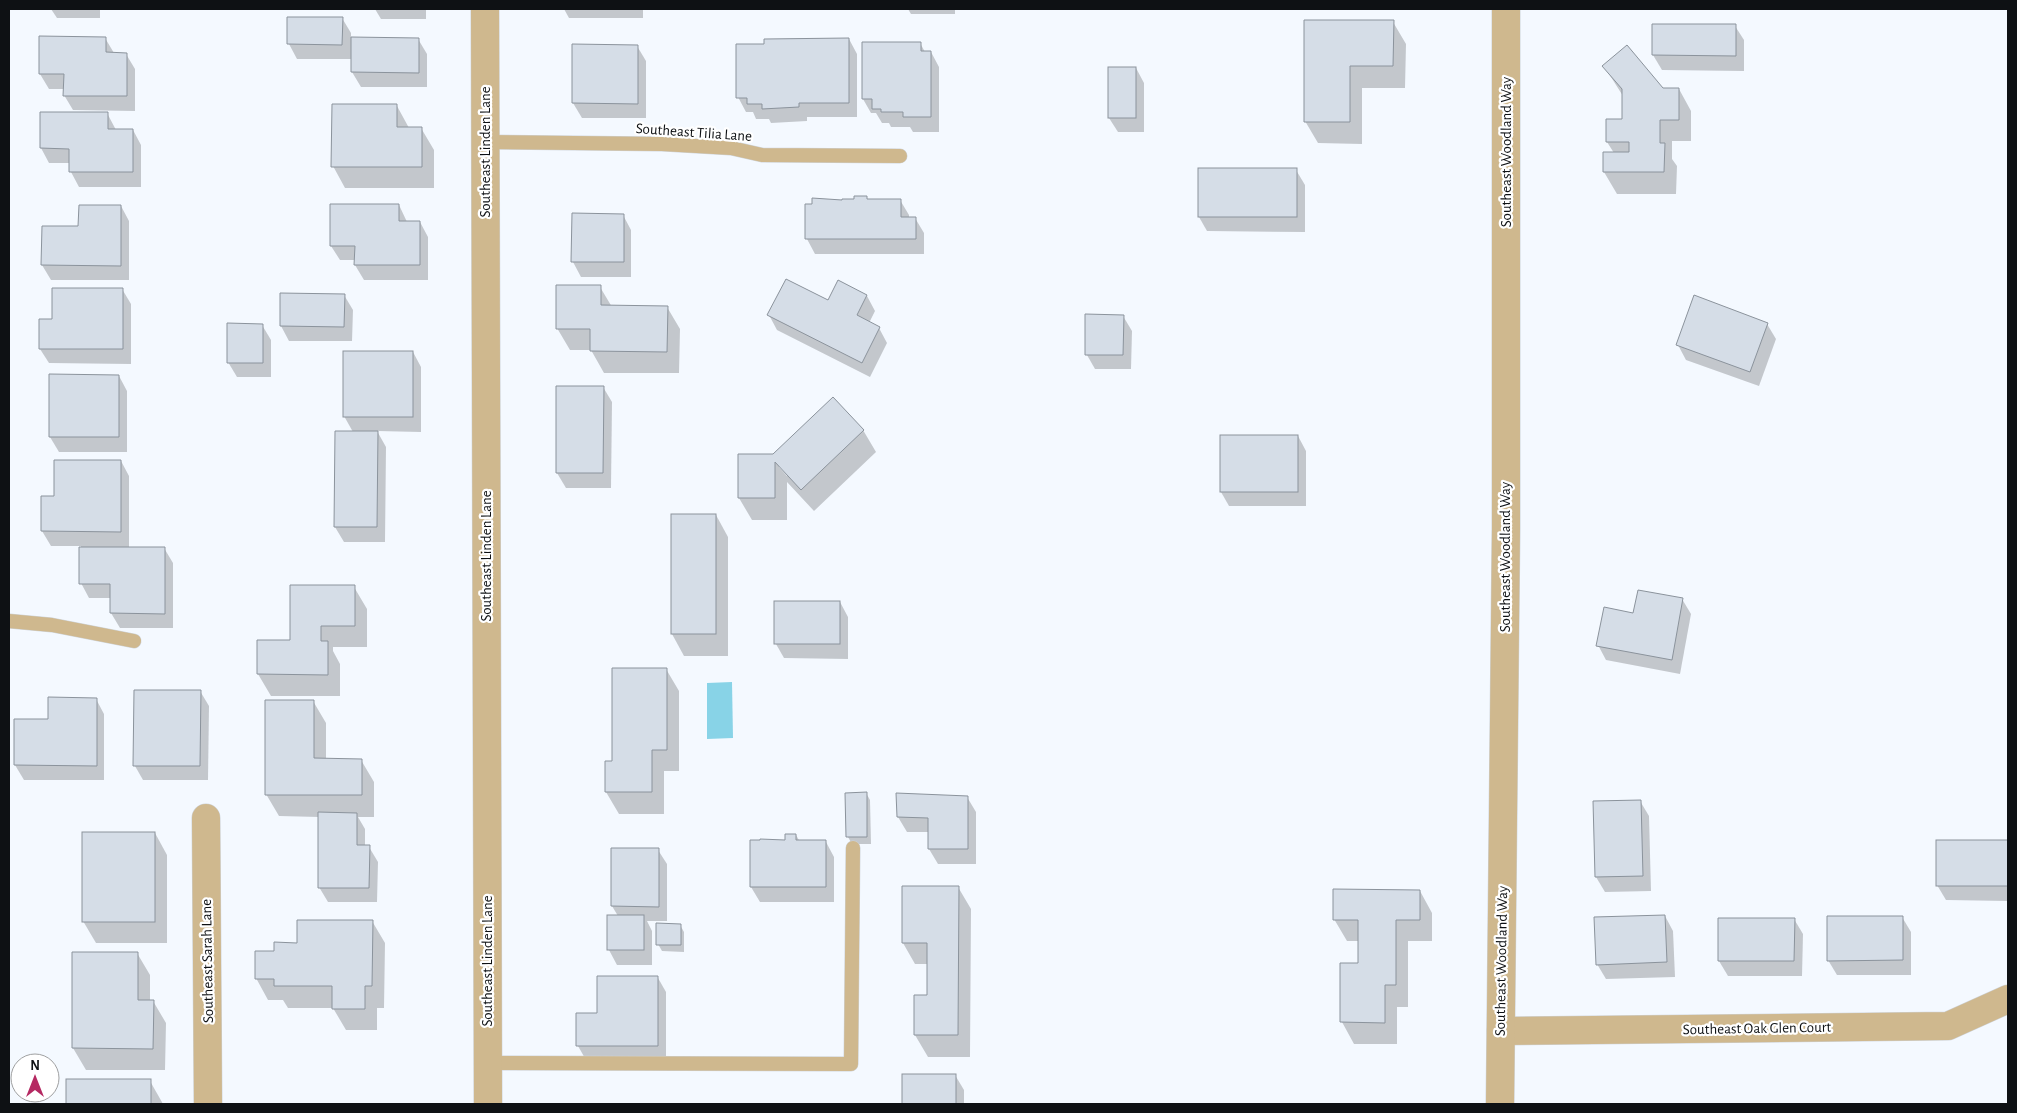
<svg xmlns="http://www.w3.org/2000/svg" width="2017" height="1113" viewBox="0 0 2017 1113" font-family="'Alegreya Sans',sans-serif">
<rect width="100%" height="100%" fill="#f4f9ff"/>
<polygon fill="#88d3e7" points="732,682 733,738 707,739 707,683"/>
<g fill="#0003" fill-rule="evenodd">
<polygon points="51,9 100,9 100,18 57,18"/>
<polygon points="375,9 426,9 426,19 381,19"/>
<polygon points="564,9 643,9 643,18 569,18"/>
<polygon points="709,9 828,9 828,10 710,9"/>
<polygon points="908,9 955,9 955,14 911,14"/>
<polygon points="342,18 351,33 351,38 418,39 427,54 427,87 361,87 352,72 352,59 297,59 289,44"/>
<polygon points="1305,21 1393,22 1406,44 1405,88 1362,88 1362,144 1318,143 1305,121"/>
<polygon points="1654,25 1735,26 1744,40 1744,71 1662,70 1653,55"/>
<polygon points="41,37 105,38 114,53 126,54 135,69 135,111 73,110 64,95 65,89 49,89 40,74"/>
<polygon points="849,39 857,54 857,117 807,117 807,121 771,123 769,119 756,119 753,112 746,112 738,97 766,45"/>
<polygon points="920,43 925,52 931,52 939,67 939,132 913,132 910,127 891,127 889,123 882,123 876,113 871,113 863,99"/>
<polygon points="573,46 637,46 646,61 646,118 582,118 573,103"/>
<polygon points="1604,66 1663,89 1679,89 1691,111 1691,141 1672,141 1672,159 1677,166 1676,194 1617,194 1604,172 1604,153 1614,153 1607,142 1623,120 1623,96"/>
<polygon points="1136,68 1144,83 1144,132 1118,132 1109,118"/>
<polygon points="397,106 409,128 421,128 434,150 434,188 345,188 333,166"/>
<polygon points="41,113 107,113 116,130 133,130 141,145 141,187 79,187 71,172 71,163 49,163 41,148"/>
<polygon points="1296,170 1305,185 1305,232 1207,231 1199,217"/>
<polygon points="866,197 868,200 900,200 909,215 909,218 915,218 924,233 924,254 815,254 807,239 813,205"/>
<polygon points="399,205 407,222 420,222 428,237 428,280 364,280 355,265 356,260 340,260 331,246"/>
<polygon points="121,206 129,221 129,280 51,280 42,265 43,227 80,228"/>
<polygon points="623,215 631,230 631,277 581,277 573,262"/>
<polygon points="838,282 867,296 875,311 869,323 879,328 887,343 870,377 777,330 769,315 828,302"/>
<polygon points="600,287 612,307 667,307 680,329 679,373 604,373 591,350 570,350 557,328"/>
<polygon points="122,289 131,304 131,364 49,363 40,349"/>
<polygon points="344,295 353,310 352,341 289,341 281,326"/>
<polygon points="1123,316 1132,331 1131,369 1095,369 1087,355"/>
<polygon points="1767,324 1776,339 1759,386 1686,360 1678,345"/>
<polygon points="262,325 271,340 271,377 237,377 228,362"/>
<polygon points="413,352 421,367 421,432 377,431 386,447 385,542 344,542 335,527 353,432 344,416"/>
<polygon points="51,376 119,376 127,391 127,452 59,452 50,437"/>
<polygon points="603,387 612,402 611,488 566,488 557,473"/>
<path d="M863 430 876 452 814 511 787 482V520H752L739 498 774 455ZM780 466 788 476H787L779 467Z"/>
<polygon points="1298,436 1306,451 1306,506 1229,506 1221,492"/>
<polygon points="121,461 129,476 129,548 164,548 173,563 173,628 120,628 111,613 111,598 89,598 81,583 81,546 51,546 42,531 42,498 55,498"/>
<polygon points="716,515 728,537 728,656 684,656 672,634"/>
<polygon points="354,587 367,609 367,647 333,647 333,651 340,664 340,696 271,696 258,674 291,641"/>
<polygon points="1682,599 1691,614 1680,674 1606,660 1598,645 1634,614"/>
<polygon points="840,602 848,617 848,659 784,658 776,644"/>
<polygon points="666,669 679,691 679,771 664,771 664,814 619,814 606,792 613,763"/>
<polygon points="200,691 209,706 208,780 143,780 135,766"/>
<polygon points="96,699 104,714 104,780 24,780 15,765 49,720"/>
<polygon points="313,701 326,723 326,759 361,760 374,782 374,817 358,817 365,829 365,847 369,847 378,862 377,902 328,902 319,887 319,817 279,816 266,794"/>
<polygon points="866,793 870,800 871,844 852,844 848,837"/>
<polygon points="967,797 976,812 976,864 938,864 929,849 929,832 907,832 898,817"/>
<polygon points="1640,801 1649,816 1651,891 1605,892 1596,877"/>
<polygon points="155,833 167,855 167,943 96,943 83,921"/>
<polygon points="796,835 800,842 826,842 834,857 834,902 760,902 751,887 787,842"/>
<polygon points="2008,842 2008,901 1946,900 1937,885"/>
<polygon points="658,850 667,864 667,921 647,921 652,931 652,965 617,965 609,950 618,916 612,906"/>
<polygon points="958,887 971,909 970,1057 928,1057 915,1035 928,996 928,964 915,964 903,943"/>
<polygon points="1420,891 1432,913 1432,941 1408,941 1408,1007 1397,1007 1397,1044 1354,1044 1342,1022 1359,964 1359,941 1347,941 1334,919"/>
<polygon points="1665,916 1673,931 1675,977 1606,979 1597,964"/>
<polygon points="1902,917 1911,932 1911,975 1837,975 1828,960"/>
<polygon points="1794,919 1803,934 1802,976 1728,976 1719,961"/>
<polygon points="372,921 385,943 384,1008 377,1008 377,1030 346,1030 333,1008 288,1008 283,1000 268,1000 256,978 275,953"/>
<polygon points="680,925 684,932 684,952 662,951 658,944"/>
<polygon points="137,953 150,975 150,1001 153,1001 166,1023 165,1070 86,1070 73,1048"/>
<polygon points="658,978 666,992 666,1060 586,1060 578,1046 598,1014"/>
<polygon points="903,1075 955,1075 964,1090 964,1104 903,1104"/>
<polygon points="68,1080 150,1081 163,1104 67,1104"/>
</g>
<g fill="#d5dde7" stroke="#8b939c">
<polygon points="287,17 343,17 342,45 287,44"/>
<polygon points="1304,20 1394,20 1393,66 1350,66 1350,122 1304,122"/>
<polygon points="1652,24 1736,24 1736,56 1652,55"/>
<polygon points="39,36 106,37 106,52 127,53 127,96 63,96 64,74 39,74"/>
<polygon points="351,37 419,38 419,73 351,72"/>
<polygon points="849,38 849,103 799,103 799,107 762,109 762,104 747,104 747,98 736,98 736,44 764,44 764,39"/>
<polygon points="862,42 921,42 921,51 931,51 931,117 903,117 903,112 881,112 881,109 872,109 872,99 862,99"/>
<polygon points="572,44 638,45 638,104 572,103"/>
<polygon points="1627,45 1663,88 1679,88 1679,120 1660,120 1660,143 1665,143 1664,172 1603,172 1603,152 1629,152 1629,142 1606,142 1606,119 1622,119 1622,89 1602,66"/>
<rect x="1108" y="67" width="28" height="51"/>
<polygon points="332,104 397,104 397,127 422,127 422,167 331,167"/>
<polygon points="40,112 108,112 108,129 133,129 133,172 69,172 69,149 40,148"/>
<rect x="1198" y="168" width="99" height="49"/>
<polygon points="854,196 867,196 867,199 901,199 901,217 916,217 916,239 805,239 805,204 812,204 812,198 842,200 842,199 854,199"/>
<polygon points="330,204 399,204 399,221 420,221 420,265 354,265 355,246 330,246"/>
<polygon points="79,205 121,205 121,266 41,265 42,226 78,226"/>
<polygon points="572,213 624,214 624,262 571,262"/>
<polygon points="786,279 828,300 838,280 867,295 857,315 880,327 862,363 767,315"/>
<polygon points="556,285 601,285 601,305 668,306 667,352 590,351 590,329 556,329"/>
<polygon points="52,288 123,288 123,349 39,349 39,319 52,319"/>
<polygon points="280,293 345,294 344,327 280,326"/>
<polygon points="1694,295 1768,323 1750,372 1676,345"/>
<polygon points="1085,314 1124,315 1123,355 1085,355"/>
<polygon points="227,323 263,324 263,363 227,363"/>
<rect x="343" y="351" width="70" height="66"/>
<polygon points="49,374 119,375 119,437 49,437"/>
<polygon points="556,386 604,386 603,473 556,473"/>
<polygon points="833,397 864,430 801,490 775,462 775,498 738,498 738,454 773,454"/>
<polygon points="335,431 378,431 377,527 334,527"/>
<rect x="1220" y="435" width="78" height="57"/>
<polygon points="54,460 121,460 121,532 41,531 41,496 54,496"/>
<rect x="671" y="514" width="45" height="120"/>
<polygon points="79,547 165,547 165,614 110,613 110,584 79,584"/>
<polygon points="290,585 355,585 355,626 321,626 321,641 328,641 328,675 257,674 257,640 290,640"/>
<polygon points="1638,590 1683,598 1672,660 1596,646 1604,607 1633,613"/>
<rect x="774" y="601" width="66" height="43"/>
<polygon points="612,668 667,668 667,750 652,750 652,792 605,792 605,761 612,761"/>
<polygon points="134,690 201,690 200,766 133,766"/>
<polygon points="48,697 97,698 97,766 14,765 14,719 48,719"/>
<polygon points="265,700 314,700 314,758 362,759 362,795 265,795"/>
<polygon points="867,792 867,837 846,837 845,793"/>
<polygon points="896,793 968,796 968,849 928,849 928,818 897,817"/>
<polygon points="1641,800 1643,876 1595,877 1593,801"/>
<polygon points="318,812 357,813 357,845 370,845 369,888 318,888"/>
<rect x="82" y="832" width="73" height="90"/>
<polygon points="785,834 796,834 796,840 826,840 826,887 750,887 750,840 760,840 760,839 785,840"/>
<rect x="1936" y="840" width="72" height="46"/>
<polygon points="611,848 659,848 659,907 611,906"/>
<polygon points="902,886 959,886 958,1035 914,1035 914,995 927,995 927,943 902,943"/>
<polygon points="1333,889 1420,890 1420,920 1396,920 1396,985 1385,985 1385,1023 1340,1022 1340,963 1358,963 1358,920 1333,920"/>
<rect x="607" y="915" width="37" height="35"/>
<polygon points="1665,915 1667,962 1596,965 1594,917"/>
<polygon points="1827,916 1903,916 1903,960 1827,961"/>
<polygon points="1718,918 1795,918 1794,961 1718,961"/>
<polygon points="297,920 373,920 372,986 365,986 365,1009 332,1009 332,986 274,986 274,979 255,979 255,951 274,951 274,942 297,943"/>
<polygon points="656,923 681,924 681,945 656,945"/>
<polygon points="72,952 138,952 138,1000 154,1000 153,1049 72,1048"/>
<polygon points="597,976 658,976 658,1046 576,1046 576,1013 597,1013"/>
<rect x="902" y="1074" width="54" height="30"/>
<rect x="66" y="1079" width="85" height="25"/>
</g>
<g fill="none" stroke-linecap="round" stroke-linejoin="round">
<g stroke="#cfd4d9" stroke-width="15">
<g id="service">
<polyline points="486,142 662,144 731,148 762,155 900,156"/>
<polyline points="9,621 52,625 134,641"/>
<polyline points="487,1063 851,1064 853,848"/>
</g>
</g>
<g stroke="#cfd4d9" stroke-width="29">
<g id="minor">
<polyline points="485,9 488,1104"/>
<polyline points="206,818 208,1104"/>
<polyline points="1501,1031 1948,1026 2008,999"/>
<polyline points="1500,1104 1506,529 1506,9"/>
</g>
</g>
<use href="#service" stroke="#cfb88e" stroke-width="14"/>
<use href="#minor" stroke="#cfb88e" stroke-width="28"/>
</g>
<g text-anchor="middle" stroke-width="4.5" stroke-linejoin="round" paint-order="stroke">
<g font-size="15" fill="#0e1114" stroke="#fff">
<text transform="translate(694 132) rotate(4)" y="5">Southeast Tilia Lane</text>
<text transform="translate(485 152) rotate(-90)" y="5">Southeast Linden Lane</text>
<text transform="translate(1506 152) rotate(-90)" y="5">Southeast Woodland Way</text>
<text transform="translate(486 556) rotate(-90)" y="5">Southeast Linden Lane</text>
<text transform="translate(1505 557) rotate(-90)" y="5">Southeast Woodland Way</text>
<text transform="translate(207 961) rotate(-91)" y="5">Southeast Sarah Lane</text>
<text transform="translate(487 961) rotate(-90)" y="5">Southeast Linden Lane</text>
<text transform="translate(1501 961) rotate(-89)" y="5">Southeast Woodland Way</text>
<text transform="translate(1757 1028) rotate(-1)" y="5">Southeast Oak Glen Court</text>
</g>
</g>
<rect width="2017" height="1113" fill="none" stroke="#0e1114" stroke-width="20"/>
<g transform="translate(35 1078)"><circle r="24" fill="#ffffff" stroke="#9fa0a1"/>
<path d="M0-4L9 19L0 12L-9 19Z" fill="#b52962"/>
<text y="-8" font-size="14" font-weight="bold" text-anchor="middle" fill="#0e1114">N</text>
</g>
</svg>
